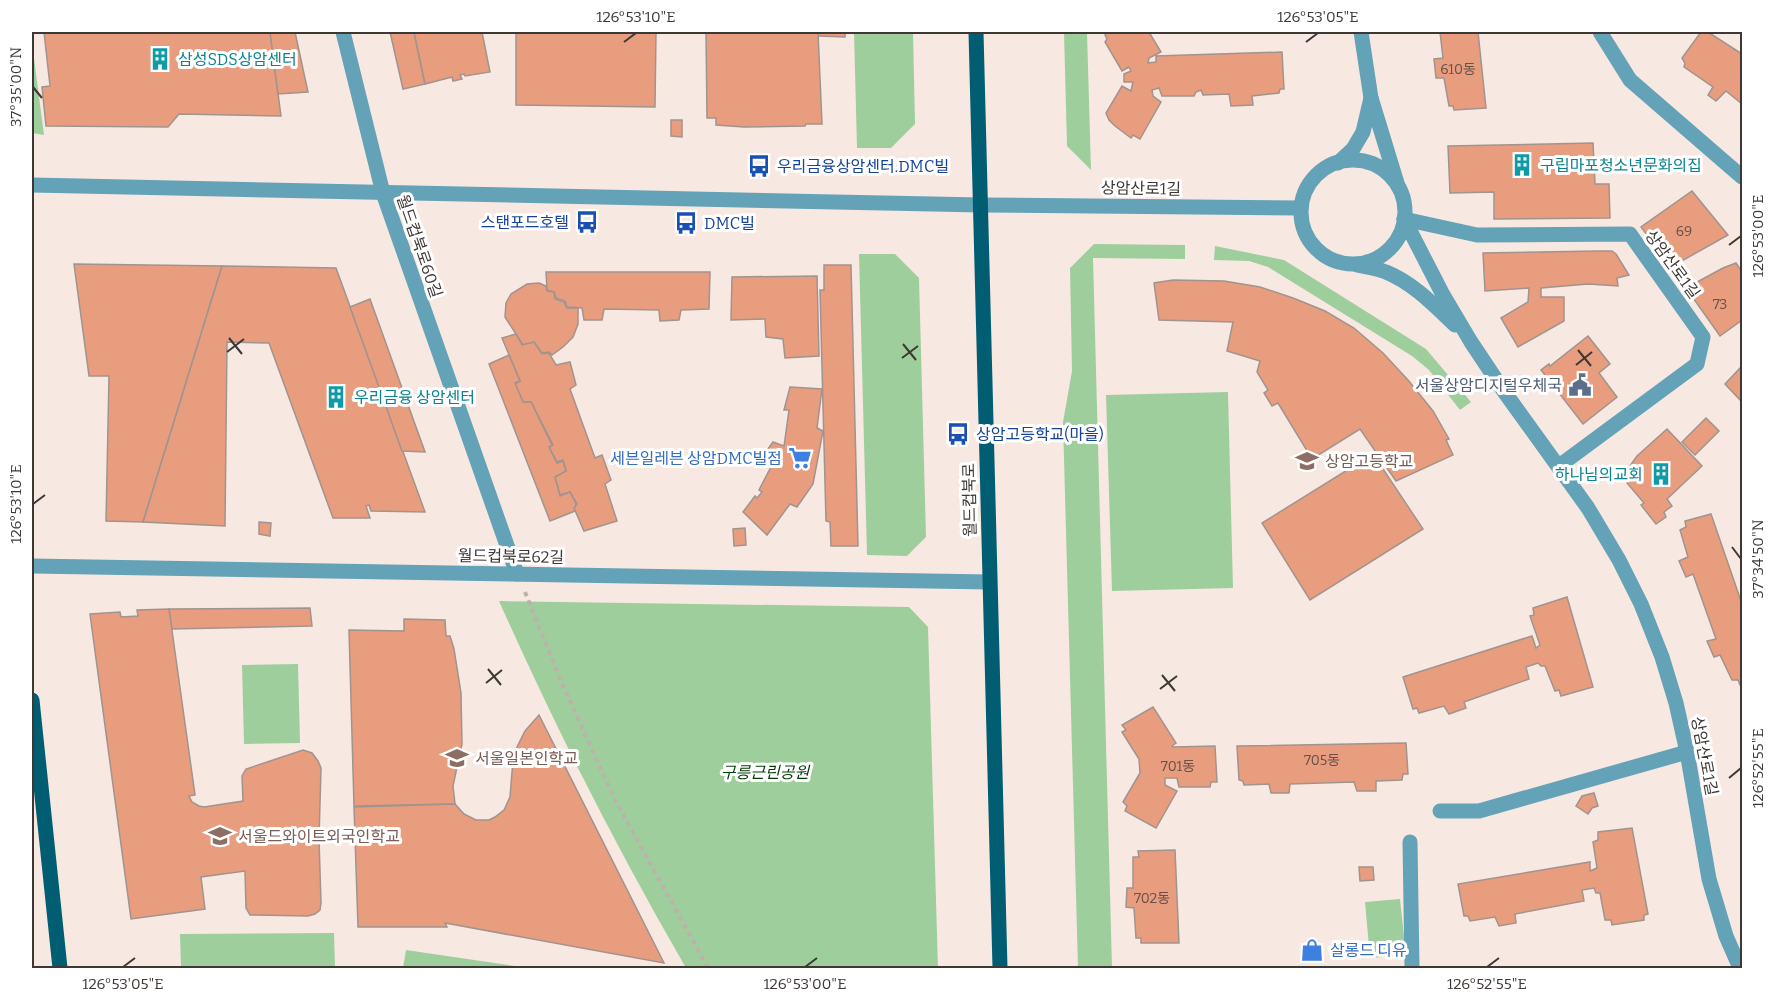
<svg xmlns="http://www.w3.org/2000/svg" width="1774" height="1000" viewBox="0 0 1774 1000" font-family="Bitter,'Noto Sans KR',serif">
<rect width="100%" height="100%" fill="#f8e8e2"/>
<g fill="#9fce9d">
<polygon points="854,32 913,32 915,124 891,148 857,148"/>
<polygon points="1064,32 1087,32 1091,170 1067,146"/>
<polygon points="32,43 44,135 32,133"/>
<polygon points="1094,244 1185,245 1185,259 1093,258 1112,968 1078,968 1063,422 1072,371 1070,268"/>
<polygon points="1215,246 1284,260 1426,349 1471,402 1460,410 1429,370 1412,356 1268,267 1249,261 1214,260"/>
<polygon points="859,254 895,254 919,278 926,537 907,556 867,555"/>
<polygon points="1228,392 1233,588 1112,591 1106,395"/>
<path d="M499 601 909 607 928 627 938 968H686C617 849 555 727 499 601Z"/>
<polygon points="298,664 300,743 244,744 242,665"/>
<polygon points="1400,899 1406,955 1370,958 1365,902"/>
<polygon points="334,933 335,968 181,968 180,934"/>
<polygon points="406,950 529,968 403,968"/>
</g>
<g fill="#e89d7f" stroke="#a1938e" stroke-width="1.5">
<polygon points="44,32 270,32 281,116 179,114 168,127 46,126 42,87 50,86"/>
<polygon points="270,32 295,32 308,92 278,94"/>
<polygon points="390,32 414,32 425,84 403,89"/>
<polygon points="414,32 482,32 490,72 465,76 464,74 460,75 462,79 453,81 452,77 425,84"/>
<polygon points="516,32 656,32 655,107 516,105"/>
<polygon points="706,32 818,32 822,124 806,124 805,126 744,127 716,125 716,118 707,118"/>
<polygon points="818,32 845,32 845,37 819,36"/>
<polygon points="1109,32 1149,32 1161,52 1149,58 1148,63 1156,62 1156,56 1282,52 1284,89 1280,89 1279,93 1252,96 1253,105 1231,106 1229,94 1203,95 1201,90 1196,92 1194,96 1162,96 1159,88 1152,90 1153,96 1161,102 1140,139 1133,135 1131,138 1115,126 1109,120 1106,113 1122,86 1131,91 1133,82 1124,82 1124,74 1131,71 1129,67 1122,71 1105,42 1107,39 1105,35"/>
<polygon points="1440,32 1478,32 1486,108 1454,110 1453,106 1449,106 1444,78 1436,78 1434,59 1443,58"/>
<polygon points="1701,32 1708,32 1742,54 1742,104 1726,91 1716,101 1708,95 1713,87 1684,67 1685,63 1682,58"/>
<polygon points="671,120 682,120 682,137 671,136"/>
<polygon points="1593,143 1595,184 1609,184 1610,218 1494,219 1494,192 1450,193 1448,146"/>
<polygon points="1692,191 1728,235 1671,267 1641,227"/>
<polygon points="1598,251 1612,251 1616,254 1629,275 1617,278 1618,286 1588,284 1541,288 1541,297 1564,297 1564,321 1518,347 1501,318 1528,302 1529,288 1485,291 1483,253"/>
<polygon points="1736,263 1742,272 1742,320 1720,336 1686,288 1723,268"/>
<polygon points="74,264 222,266 143,522 106,521 109,376 89,376"/>
<polygon points="824,265 851,265 858,546 831,546 830,522 826,521 820,290 824,290"/>
<polygon points="222,266 336,268 425,512 371,511 369,505 366,506 370,518 333,518 269,343 227,342 225,526 143,522"/>
<polygon points="546,272 710,272 709,309 681,310 679,320 660,321 659,310 604,309 602,320 584,320 582,308 567,307 565,301 556,298 554,292 547,290"/>
<polygon points="817,276 819,356 785,358 783,339 766,337 765,319 731,320 732,277"/>
<polygon points="1173,280 1224,281 1260,287 1293,298 1325,311 1354,328 1383,353 1408,380 1433,411 1449,439 1446,440 1453,455 1396,481 1360,429 1312,459 1278,403 1272,406 1264,393 1268,390 1257,372 1260,361 1227,351 1233,322 1159,320 1154,283"/>
<polygon points="539,283 546,286 547,291 554,292 555,299 564,302 567,308 578,308 578,324 573,337 563,347 552,355 549,352 542,353 534,342 523,345 505,317 506,303 511,294 527,284"/>
<polygon points="370,299 425,452 402,451 350,307"/>
<polygon points="516,334 522,345 534,342 542,354 549,353 556,365 570,362 576,385 570,389 595,458 602,455 611,480 605,484 617,521 584,531 574,508 577,504 570,492 560,495 555,477 566,471 563,460 557,462 549,447 553,445 531,402 523,402 515,384 520,381 502,338"/>
<polygon points="1588,336 1610,364 1599,373 1617,397 1583,424 1541,370 1549,364 1550,366"/>
<polygon points="509,355 520,381 515,383 523,402 531,402 552,445 549,447 557,463 563,461 566,471 555,477 560,496 570,492 576,504 574,509 575,511 550,521 489,364"/>
<polygon points="1742,366 1742,402 1725,384"/>
<polygon points="790,387 822,389 817,428 823,431 813,484 797,507 790,504 767,535 743,512 755,496 757,498 762,492 759,490 773,463 765,453 773,442 784,446 789,410 784,410"/>
<polygon points="1706,418 1719,431 1695,455 1682,442"/>
<polygon points="1667,429 1702,466 1667,499 1672,506 1664,512 1666,517 1656,524 1641,505 1644,503 1627,483 1626,478 1627,470 1637,456"/>
<polygon points="1373,454 1423,529 1310,600 1262,523"/>
<polygon points="1711,514 1742,604 1742,684 1740,685 1738,680 1732,680 1720,655 1714,657 1707,641 1716,639 1693,574 1686,577 1679,561 1688,557 1680,530 1686,527 1685,521"/>
<polygon points="259,522 271,523 270,536 259,534"/>
<polygon points="745,528 746,545 734,546 733,529"/>
<polygon points="1567,597 1593,687 1561,696 1559,690 1555,691 1545,666 1541,666 1538,663 1526,667 1529,679 1464,702 1466,708 1449,714 1444,706 1419,713 1417,708 1413,709 1403,677 1532,636 1536,648 1540,645 1530,616 1534,615 1533,608"/>
<polygon points="310,608 312,626 172,629 169,609"/>
<polygon points="169,609 195,795 189,796 192,802 199,806 204,807 243,801 242,776 246,769 303,750 312,753 318,761 321,768 319,839 321,903 320,910 315,914 308,916 250,915 246,908 245,871 201,877 205,909 131,919 90,614 120,612 121,617 138,616 137,610"/>
<polygon points="404,619 445,620 446,636 450,636 454,649 461,693 462,744 453,786 455,804 354,806 349,630 404,631"/>
<polygon points="1153,707 1176,743 1172,746 1173,747 1215,746 1217,782 1211,782 1210,787 1179,787 1177,778 1165,778 1165,785 1177,791 1156,828 1125,811 1127,806 1123,802 1140,773 1139,759 1122,732 1126,730 1122,725"/>
<polygon points="539,715 664,963 445,923 447,927 358,927 354,807 455,804 464,814 476,820 489,820 495,817 504,810 510,797 513,760 517,747 525,731"/>
<polygon points="1406,743 1408,774 1403,774 1402,780 1376,781 1376,791 1357,791 1354,782 1290,784 1289,793 1271,793 1269,784 1244,785 1243,781 1239,780 1237,746"/>
<polygon points="1594,793 1598,806 1592,808 1588,814 1576,806 1582,796"/>
<polygon points="1632,828 1648,914 1644,915 1644,920 1612,925 1611,920 1605,920 1600,893 1596,893 1594,888 1582,890 1584,901 1515,914 1516,923 1499,926 1495,917 1470,921 1468,916 1464,916 1458,884 1590,862 1590,871 1597,868 1593,842 1598,840 1598,832"/>
<polygon points="1175,850 1179,943 1141,943 1141,938 1136,938 1134,908 1126,907 1127,888 1133,888 1133,857 1139,857 1138,851"/>
<polygon points="1359,867 1373,867 1374,880 1360,881"/>
</g>
<g fill="none" stroke-linecap="round" stroke-linejoin="round">
<polyline stroke="#beb1ac" stroke-width="4" stroke-dasharray="4.5 4.5" stroke-linecap="butt" points="525,592 560,679 614,798 708,968"/>
<g stroke="#63a2b7" stroke-width="15">
<polyline points="343,32 383,193 517,574"/>
<polyline points="1361,32 1371,98 1397,183"/>
<polyline points="1600,32 1630,80 1742,177"/>
<circle cx="1353" cy="212" r="52"/>
<polyline points="1338,163 1353,149 1363,132 1371,98"/>
<polyline points="32,185 981,205 1300,208"/>
<polyline points="1404,219 1442,293 1471,342 1503,390 1588,508 1619,560 1641,604 1662,657 1676,703 1687,752 1709,879 1726,936 1740,968"/>
<polyline points="1404,219 1477,235 1630,234 1703,337 1697,364 1559,466"/>
<path d="M1357 265C1366 267 1377 268 1386 272 1413 283 1434 305 1455 325"/>
<polyline points="32,566 989,582"/>
<polyline points="1440,811 1479,811 1687,752"/>
<polyline points="1410,842 1412,968"/>
</g>
<g stroke="#005d72" stroke-width="15">
<polyline points="976,32 1000,968"/>
<polyline points="32,700 60,968"/>
</g>
</g>
<path fill="none" stroke="#3e3835" stroke-width="2" d="M624 42 636 33M1306 42 1318 33M33 87 42 98M1729 245 1741 236M229 338 242 354M903 344 916 360M1578 350 1591 366M227 352 244 339M902 358 918 346M1576 365 1592 352M33 504 45 495M1732 547 1741 559M488 669 501 685M1162 675 1175 691M486 683 502 670M1160 689 1177 676M1729 778 1741 768M123 967 135 958M805 967 817 958M1487 967 1499 958"/>
<defs>
<g id="building-bare" transform="scale(1.8)"><path d="M-4-6H4V6H1V3H-1V6H-4ZM-2.5-4.3h1.7v1.8h-1.7ZM.8-4.3h1.7v1.8H.8ZM-2.5-1h1.7V.8h-1.7ZM.8-1h1.7V.8H.8Z" fill="#0f9aa8" stroke="#fff" stroke-width="2.5" paint-order="stroke"/></g>
<g id="bus-bare" transform="scale(1.8)"><path d="M-5-6H5V4H4V6H2V4H-2V6H-4V4H-5ZM-3.5-4V0h7V-4ZM-3.5 1.2v1.5H-2V1.2ZM2 1.2v1.5H3.5V1.2Z" fill="#1a4fb4" stroke="#fff" stroke-width="2.5" paint-order="stroke"/></g>
<g id="civic-bare" transform="scale(1.8)"><path d="M-.6-6.5H3V-4.5H.6V-3L4-1V1h2V6H-6V1h2V-1L-.6-3ZM-1.2 2.5V6h2.4V2.5Z" fill="#5c6f8a" stroke="#fff" stroke-width="2.5" paint-order="stroke"/></g>
<g id="supermarket-bare" transform="scale(1.8)"><path d="M-6-5.5h2.5l.6 2H6L4.5 2H-2.5L-4.4-4H-6ZM-1.5 3.2a1.3 1.3 0 1 0 .1 0ZM3 3.2a1.3 1.3 0 1 0 .1 0Z" fill="#3f7fe0" stroke="#fff" stroke-width="2.5" paint-order="stroke"/></g>
<g id="school-bare" transform="scale(1.8)"><path d="M0-5L7-2L0 1L-7-2ZM-4 1L0 2.5L4 1V4Q0 6-4 4Z" fill="#8d6e63" stroke="#fff" stroke-width="2.5" paint-order="stroke"/></g>
<g id="shop-bare" transform="scale(1.8)"><path d="M-5-2.5h2.3a2.7 3.5 0 0 1 5.4 0H5L5.5 6h-11ZM-1.5-2.5h3a1.5 2.3 0 0 0-3 0Z" fill="#3f7fe0" stroke="#fff" stroke-width="2.5" paint-order="stroke"/></g>
</defs>
<g fill-rule="evenodd">
<use href="#building-bare" x="160" y="59"/>
<use href="#building-bare" x="1522" y="165"/>
<use href="#bus-bare" x="759" y="166"/>
<use href="#bus-bare" x="587" y="222"/>
<use href="#bus-bare" x="686" y="223"/>
<use href="#civic-bare" x="1580" y="385"/>
<use href="#building-bare" x="336" y="397"/>
<use href="#bus-bare" x="958" y="434"/>
<use href="#supermarket-bare" x="800" y="458"/>
<use href="#school-bare" x="1307" y="461"/>
<use href="#building-bare" x="1661" y="474"/>
<use href="#school-bare" x="457" y="758"/>
<use href="#school-bare" x="220" y="836"/>
<use href="#shop-bare" x="1312" y="950"/>
</g>
<g text-anchor="middle" stroke-width="6" stroke-linejoin="round" paint-order="stroke">
<g font-size="14" fill="#685148">
<text x="1458" y="74">610동</text>
<text x="1684" y="236">69</text>
<text x="1720" y="309">73</text>
<text x="1322" y="765">705동</text>
<text x="1178" y="771">701동</text>
<text x="1152" y="903">702동</text>
</g>
<g font-size="16" fill="#0d838f" stroke="#fff" text-anchor="start">
<text x="178" y="65">삼성SDS상암센터</text>
<text x="1540" y="171">구립마포청소년문화의집</text>
<text x="354" y="403">우리금융 상암센터</text>
<text x="1643" y="480" text-anchor="end">하나님의교회</text>
</g>
<g font-size="16" fill="#164399" stroke="#fff" text-anchor="start">
<text x="777" y="172">우리금융상암센터.DMC빌</text>
<text x="569" y="228" text-anchor="end">스탠포드호텔</text>
<text x="704" y="229">DMC빌</text>
<text x="976" y="440">상암고등학교(마을)</text>
</g>
<g font-size="16" fill="#3e3835" stroke="#fff">
<text transform="translate(1141 188) rotate(1)" y="6">상암산로1길</text>
<text transform="translate(420 246) rotate(71)" y="6">월드컵북로60길</text>
<text transform="translate(1673 264) rotate(54)" y="6">상암산로1길</text>
<text transform="translate(969 500) rotate(-91)" y="6">월드컵북로</text>
<text transform="translate(511 556) rotate(1)" y="6">월드컵북로62길</text>
<text transform="translate(1705 756) rotate(79)" y="6">상암산로1길</text>
</g>
<g font-size="16" fill="#4e5e75" stroke="#fff" text-anchor="end">
<text x="1562" y="391">서울상암디지털우체국</text>
</g>
<g font-size="16" fill="#366cbe" stroke="#fff" text-anchor="end">
<text x="782" y="464">세븐일레븐 상암DMC빌점</text>
<text x="1330" y="956" text-anchor="start">살롱드 디유</text>
</g>
<g font-size="16" fill="#785e54" stroke="#fff" text-anchor="start">
<text x="1325" y="467">상암고등학교</text>
<text x="475" y="764">서울일본인학교</text>
<text x="238" y="842">서울드와이트외국인학교</text>
</g>
<g font-size="16" font-style="italic" fill="#003e06" stroke="#fff">
<text x="765" y="778">구릉근린공원</text>
</g>
</g>
<rect width="1774" height="1000" fill="none" stroke="#ffffff" stroke-width="66"/>
<rect x="33" y="33" width="1708" height="934" fill="none" stroke="#3e3835" stroke-width="2"/>
<g font-size="15" text-anchor="middle" fill="#3e3835">
<text x="636" y="22">126°53'10"E</text>
<text x="1318" y="22">126°53'05"E</text>
<text transform="translate(16 87) rotate(-90)" y="5">37°35'00"N</text>
<text transform="translate(1758 236) rotate(-90)" y="5">126°53'00"E</text>
<text transform="translate(16 504) rotate(-90)" y="5">126°53'10"E</text>
<text transform="translate(1758 559) rotate(-90)" y="5">37°34'50"N</text>
<text transform="translate(1758 768) rotate(-90)" y="5">126°52'55"E</text>
<text x="123" y="989">126°53'05"E</text>
<text x="805" y="989">126°53'00"E</text>
<text x="1487" y="989">126°52'55"E</text>
</g>
</svg>
